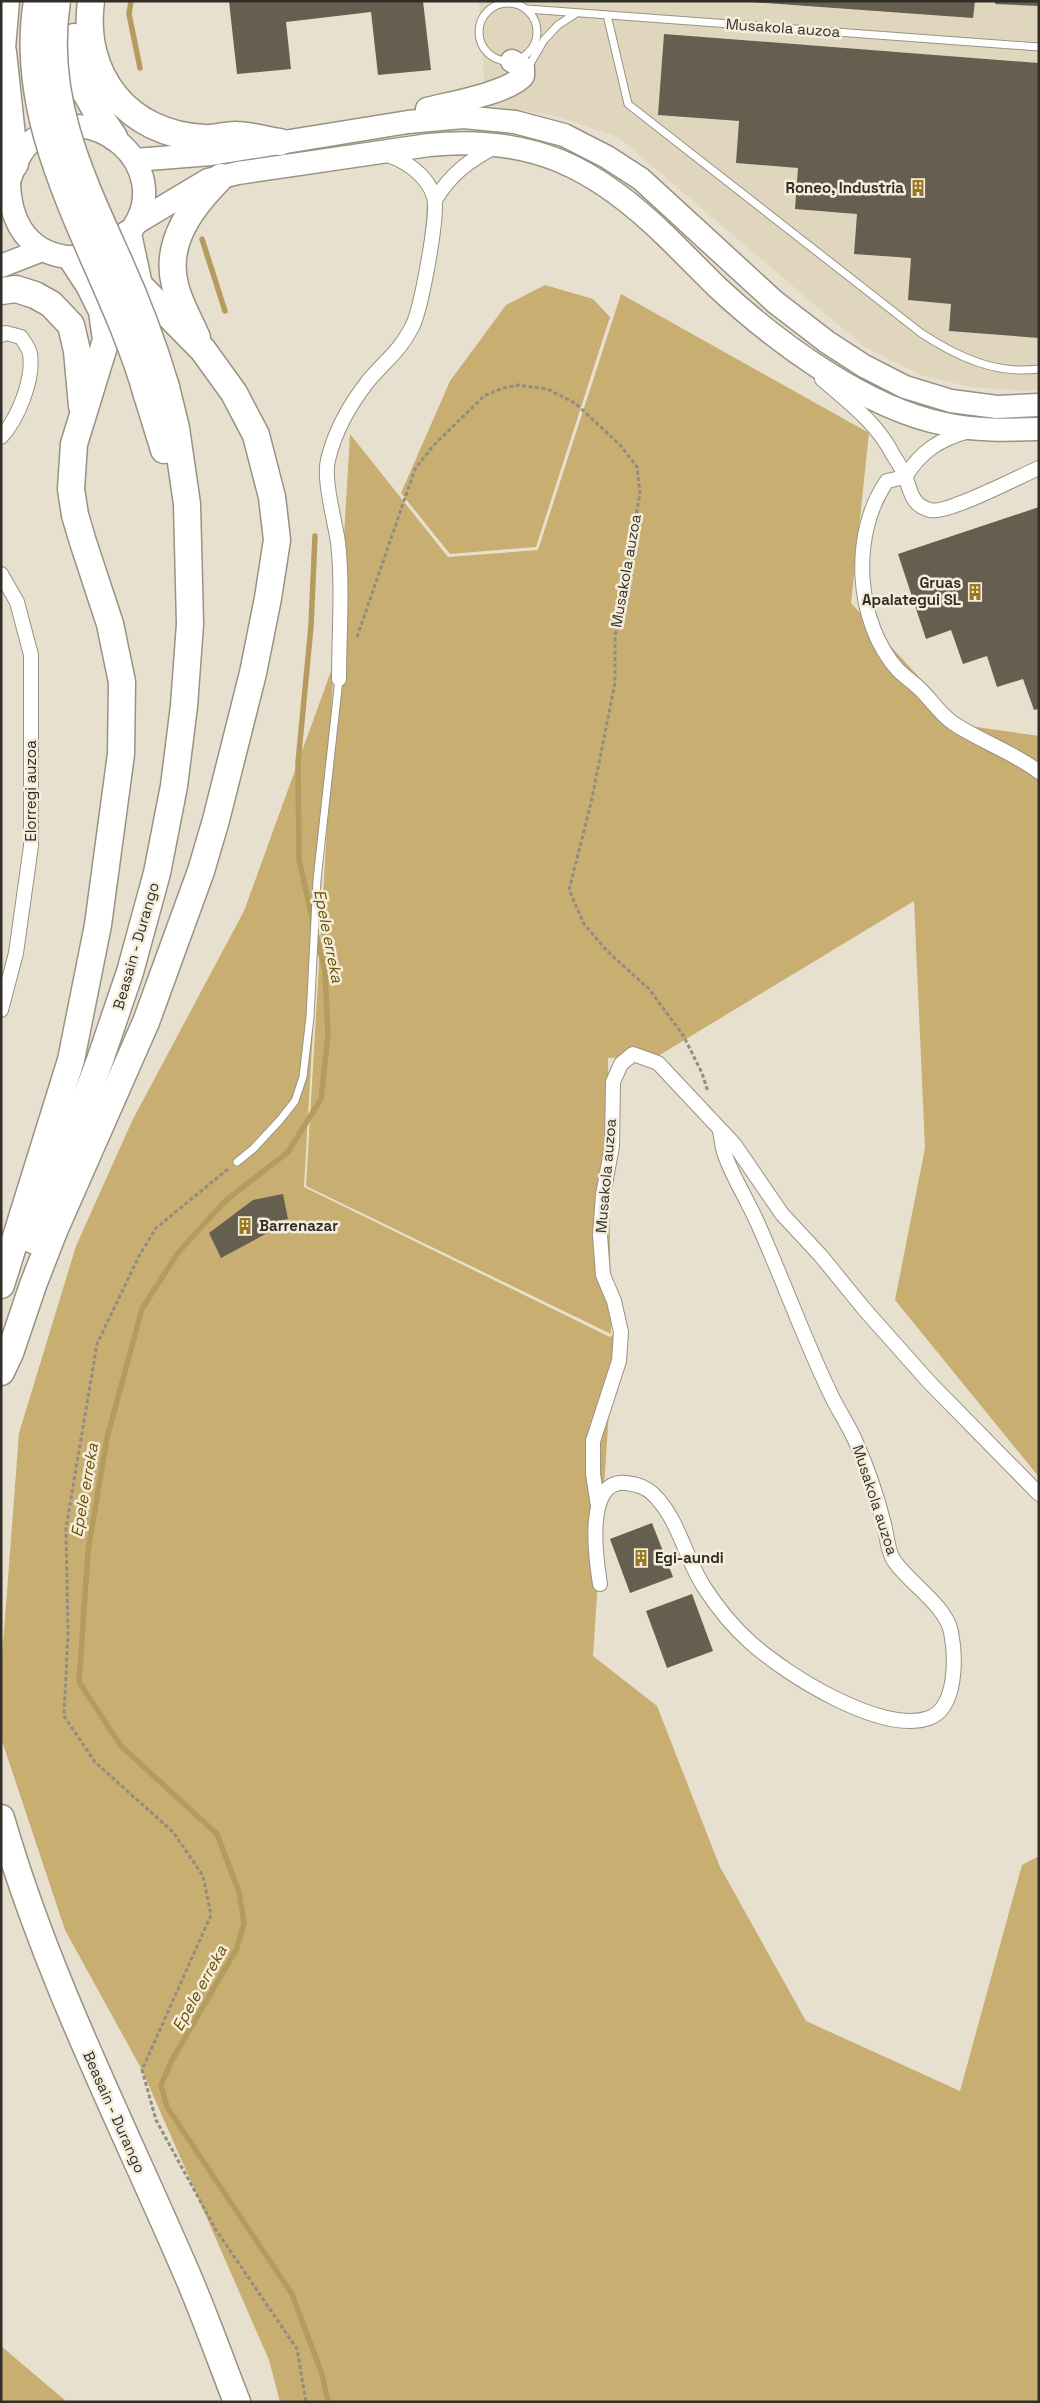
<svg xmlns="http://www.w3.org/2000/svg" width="1040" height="2403" viewBox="0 0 1040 2403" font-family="'Space Grotesk',sans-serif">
<rect width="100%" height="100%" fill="#e8e0cf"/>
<polygon fill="#e0d6be" points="479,1 1039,1 1039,389 1029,391 972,387 923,376 863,346 618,137 555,116 486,105"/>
<g fill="#c8ae70">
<polygon points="545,285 593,299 610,317 536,547 450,554 401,493 450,381 506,305"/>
<polygon points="621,294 869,433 851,603 963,725 1039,736 1039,1477 895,1300 925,1148 914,901 658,1056 608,1058 611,1334 306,1186 350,434 448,557 538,550"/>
<polygon points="334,663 304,1187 610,1337 614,1334 593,1656 657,1706 720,1867 806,2021 960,2091 1022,1865 1039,1856 1039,2402 280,2402 269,2360 142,2070 65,1930 1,1738 1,1671 19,1433 76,1246 132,1121 244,911"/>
<polygon points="1,2346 67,2402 1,2402"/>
</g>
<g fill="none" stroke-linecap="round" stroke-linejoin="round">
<g stroke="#b59b5e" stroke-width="5.5">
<polyline points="131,1 129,14 140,68"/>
<polyline points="202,239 225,311"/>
<polyline points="313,922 299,860 298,763 311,626 315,536"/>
<polyline points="316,933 325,972 328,1035 321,1099 288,1152 225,1201 177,1254 142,1309 107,1438 88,1551 79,1682 121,1746 217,1834 239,1892 244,1923 237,1948 171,2062 161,2085 167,2107 292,2294 322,2374 328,2402"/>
</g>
</g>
<g fill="#665f50">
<polygon points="229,1 423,1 431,70 378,75 371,12 286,22 291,69 237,74"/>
<polygon points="736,1 975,1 973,18"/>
<polygon points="996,1 1039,1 1039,6 995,4"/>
<polygon points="664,34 1039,63 1039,338 949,331 951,304 908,300 911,258 854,254 857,214 795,209 798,168 736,163 739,121 658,115"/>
<polygon points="1039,507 1039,709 1034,710 1023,679 997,687 987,656 963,664 951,630 926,639 898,554"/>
<polygon points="283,1194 288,1219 272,1222 273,1230 221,1258 209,1233 253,1200"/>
<polygon points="652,1523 673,1577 630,1593 610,1539"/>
<polygon points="692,1594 713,1651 667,1668 646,1611"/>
</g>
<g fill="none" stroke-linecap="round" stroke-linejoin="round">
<g stroke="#999282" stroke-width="9">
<g id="lane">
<circle cx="508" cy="32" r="29"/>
<polyline points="527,9 1039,47"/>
<path d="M607 15 628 104 921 333C956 356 995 375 1039 369"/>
<polyline points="527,69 544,40 558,25 575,14"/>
<polyline points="237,1162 253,1149 280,1120 295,1101 303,1077 310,1017 317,880 339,679"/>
</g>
</g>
<g stroke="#999282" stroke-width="16">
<g id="street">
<path d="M435 200C450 175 469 160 495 147"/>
<path d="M1 335 6 333 21 337C24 342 29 348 30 354 34 379 18 419 1 437"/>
<path d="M822 379C847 401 876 422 892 453 896 460 902 468 905 476 911 491 911 505 930 510 946 515 1020 476 1039 468"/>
<path d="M969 431C940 439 921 451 905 477L887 481C850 534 855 622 898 670 905 677 914 683 921 690 932 701 940 714 953 723 980 741 1013 752 1039 772"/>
<polyline points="1,574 17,602 31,655 31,846 16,953 1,1010"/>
<path d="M339 679C339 634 343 587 338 542 335 522 323 479 328 460 335 430 350 404 369 380 385 361 400 351 412 327 421 310 439 214 434 197 428 176 403 157 381 154"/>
<polyline points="598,1506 593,1474 593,1441 619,1361 621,1332 614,1301 603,1275 600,1235 603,1195 612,1146 613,1082 621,1064 633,1054 658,1063 734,1144 782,1214 821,1256 865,1310 929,1382 1039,1494"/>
<path d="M600 1584C596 1559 584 1479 626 1483 636 1484 646 1487 653 1494 679 1519 685 1558 704 1587 717 1607 732 1626 750 1642 785 1674 882 1735 929 1718 957 1708 956 1657 951 1632 946 1605 907 1582 893 1559 887 1548 887 1536 884 1524 877 1496 867 1467 855 1440 849 1426 840 1413 833 1399 805 1342 784 1282 758 1224 748 1201 733 1178 725 1155 722 1148 722 1139 720 1131"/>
</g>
</g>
<g stroke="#999282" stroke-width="25">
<g id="primary">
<path d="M427 109C450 103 508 93 523 76V68L512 61"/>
<polyline points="135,160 211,154 408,122 463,117 515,122 564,135 607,157 641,179 775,302 827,342 864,366 905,387 951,401 997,407 1039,405"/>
<path d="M9 184C11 233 38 262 89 257"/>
<path d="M1 200C11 181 15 154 33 140 93 95 174 167 133 228"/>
<path d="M136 223 208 180 238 173 429 145C533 135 596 167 669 239 685 255 701 271 717 287 775 341 866 409 945 424 976 431 1007 430 1039 429"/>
<polyline points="1,266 42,250"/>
</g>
</g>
<g stroke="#999282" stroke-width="29">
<g id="highway">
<path d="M91 1C81 76 128 134 204 138 214 139 225 135 235 135 249 135 266 140 280 142"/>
<polyline points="74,37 83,88 95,109 114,137"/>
<polyline points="3,52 15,164"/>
<polyline points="1,60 6,1"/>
<polyline points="1,291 16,289 35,295 51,304 71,325 77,351 82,406"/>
<path d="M197 338C190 321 179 303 175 285 164 242 192 206 221 177"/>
<polyline points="147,395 164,450"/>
<polyline points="33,1240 100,1060 130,972 157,873 174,786 184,706 190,624 187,504 176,428 166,387"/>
<polyline points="1,1285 71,1060 98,925 121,754 122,682 110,624 83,542 75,515 71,489 74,444 106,340 102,311 89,285 72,259"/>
<polyline points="1,1372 10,1353 33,1285 54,1231 146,1022 201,871 216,820 253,673 268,598 277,540 272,497 256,435 234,393 203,350 139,285 128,234"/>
<path d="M1 1818C46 1974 119 2117 183 2265 203 2310 219 2356 237 2402"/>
</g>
</g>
<g stroke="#938d81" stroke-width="3" stroke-dasharray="4 2.5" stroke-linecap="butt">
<polyline points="357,637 415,469 433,446 484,396 503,388 518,385 547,389 575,403 620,445 637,467 640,493 615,637 615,683 591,803 569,890 584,924 607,951 649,989 683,1035 702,1073 708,1092"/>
<polyline points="228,1169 156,1228 139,1256 97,1344 66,1528 68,1633 64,1716 95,1762 173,1832 203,1876 211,1915 142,2070 156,2120 216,2230 297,2349 306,2402"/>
</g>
<use href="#lane" stroke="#fff" stroke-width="7"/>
<use href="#street" stroke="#fff" stroke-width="14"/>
<use href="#primary" stroke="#fff" stroke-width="22"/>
<use href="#highway" stroke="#fff" stroke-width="26"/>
<g stroke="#999282" stroke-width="29" stroke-linecap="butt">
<g id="highway-bridge">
<path d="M37 1C14 141 111 266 147 395"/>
<path d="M57 1C42 96 80 175 118 259 137 301 153 343 166 387"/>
</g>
</g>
<use href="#highway-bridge" stroke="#fff" stroke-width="26"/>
</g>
<defs>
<g id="building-bare" transform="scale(1.35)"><path d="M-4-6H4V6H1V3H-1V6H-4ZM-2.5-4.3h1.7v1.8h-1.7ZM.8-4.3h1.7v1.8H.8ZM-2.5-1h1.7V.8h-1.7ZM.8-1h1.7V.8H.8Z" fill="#987720" stroke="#f5eddc" stroke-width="2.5" paint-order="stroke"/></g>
</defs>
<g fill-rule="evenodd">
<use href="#building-bare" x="918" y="188"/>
<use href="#building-bare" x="975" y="592"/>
<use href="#building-bare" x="245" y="1226"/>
<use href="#building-bare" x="641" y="1558"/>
</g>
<g text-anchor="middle" stroke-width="5" stroke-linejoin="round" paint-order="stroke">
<g font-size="15" fill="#312e27" stroke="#f5eddc">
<text transform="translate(783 28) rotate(4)" y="5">Musakola auzoa</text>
<text transform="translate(626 571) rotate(-80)" y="5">Musakola auzoa</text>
<text transform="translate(31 791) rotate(-90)" y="5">Elorregi auzoa</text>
<text transform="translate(136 946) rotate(-74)" y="5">Beasain - Durango</text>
<text transform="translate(606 1176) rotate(-85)" y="5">Musakola auzoa</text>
<text transform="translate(875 1500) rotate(72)" y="5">Musakola auzoa</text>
<text transform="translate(114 2112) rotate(66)" y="5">Beasain - Durango</text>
</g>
<g font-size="15" font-weight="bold" fill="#312e27" stroke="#f5eddc" text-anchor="end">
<text x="904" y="193">Roneo, Industria</text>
<text x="961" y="588">Gruas<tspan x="961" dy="17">Apalategui SL</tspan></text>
<text x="259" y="1231" text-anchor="start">Barrenazar</text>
<text x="655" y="1563" text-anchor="start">Egi-aundi</text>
</g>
<g font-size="16" font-style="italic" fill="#6b5100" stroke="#f5eddc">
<text transform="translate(329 936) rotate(79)" y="6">Epele erreka</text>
<text transform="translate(84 1490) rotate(-80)" y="6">Epele erreka</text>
<text transform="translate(199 1988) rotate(-61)" y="6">Epele erreka</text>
</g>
</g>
<rect width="1040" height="2403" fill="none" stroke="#312e27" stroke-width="5"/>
</svg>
